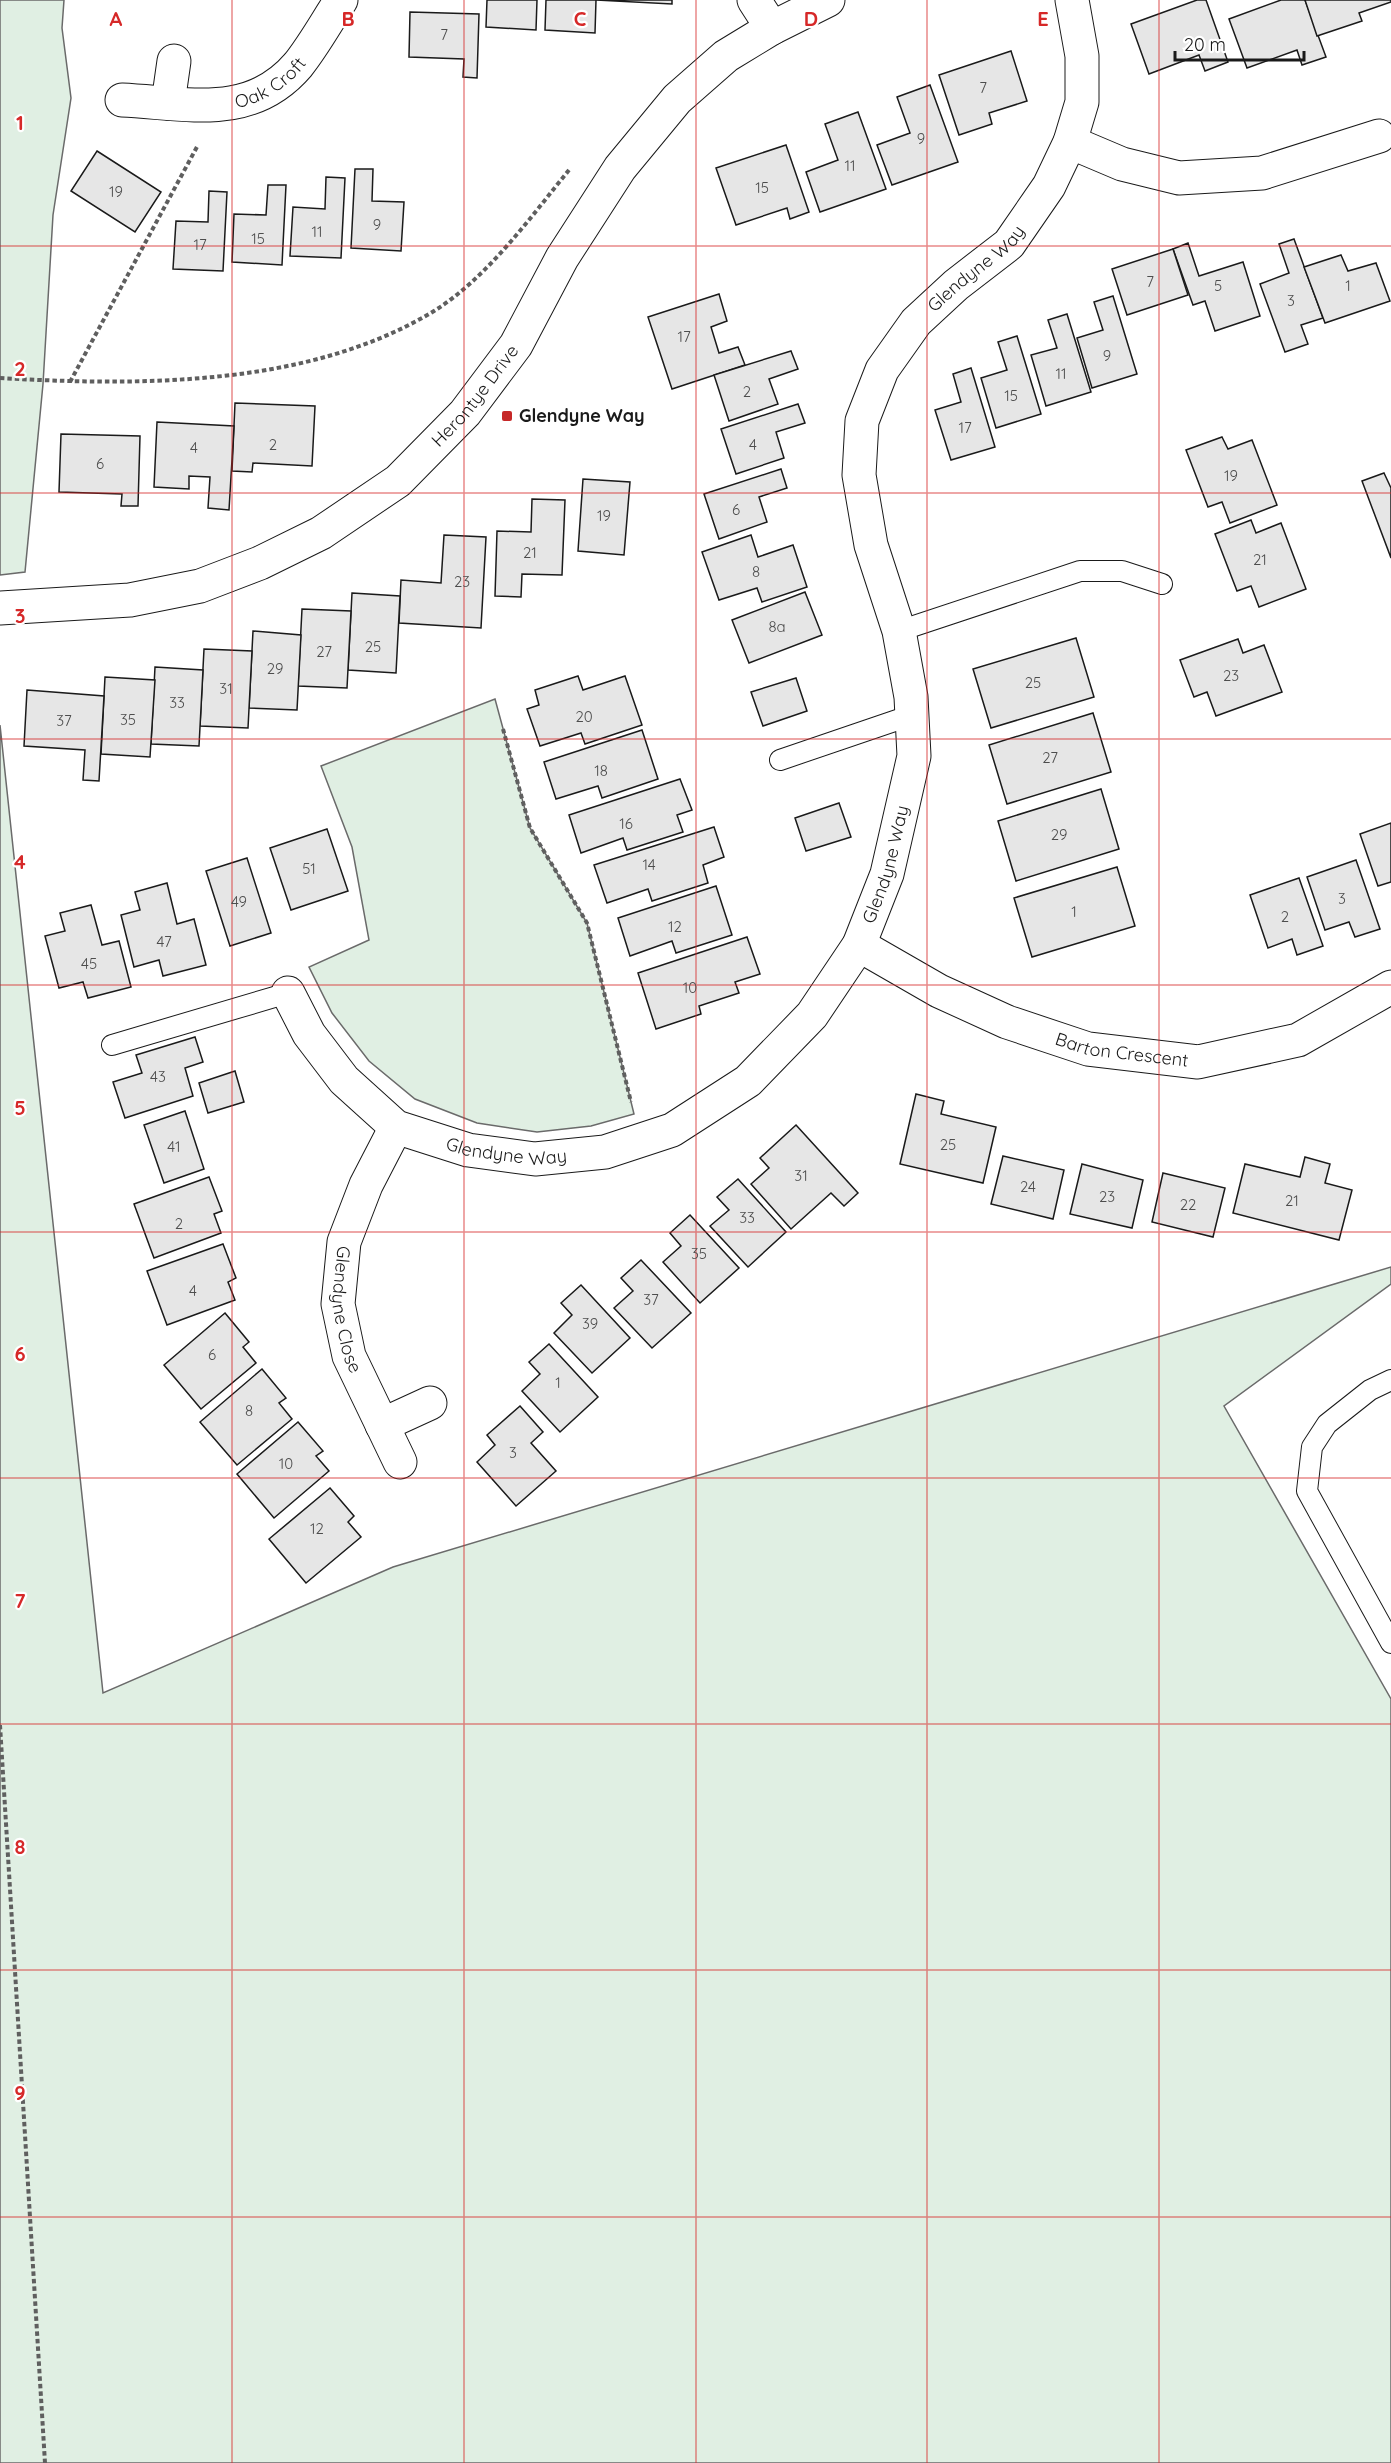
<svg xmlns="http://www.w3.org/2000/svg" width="1391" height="2463" viewBox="0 0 1391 2463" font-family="Quicksand,sans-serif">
<rect width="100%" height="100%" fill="#fff"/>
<g fill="#e0efe3" stroke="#6a6a6a" stroke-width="1.5">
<polygon points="0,0 64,0 62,28 71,98 53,215 43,384 25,572 0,575"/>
<polygon points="495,699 530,828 587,923 634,1114 591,1126 537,1132 477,1123 415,1099 369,1061 332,1013 309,967 369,940 352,847 321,766"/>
<polygon points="0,725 103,1693 393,1567 1391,1267 1391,1284 1224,1406 1391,1699 1391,2463 0,2463"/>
</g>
<g fill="#e6e6e6" stroke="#1a1a1a" stroke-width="1.5">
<polygon points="487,0 537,0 536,30 486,27"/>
<polygon points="546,0 596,0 595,33 545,30"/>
<polygon points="596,0 672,0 672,4"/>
<polygon points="1197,0 1206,0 1228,62 1205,71 1199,55 1149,74 1131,24"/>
<polygon points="1281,0 1305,0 1326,57 1302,65 1297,50 1247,68 1229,19"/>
<polygon points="1305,0 1391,0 1391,2 1359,13 1362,21 1317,36"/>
<polygon points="410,12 479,14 477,78 463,77 464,59 409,57"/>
<polygon points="1011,51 1027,101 989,113 992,124 959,135 939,75"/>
<polygon points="930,85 958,162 892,185 877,145 910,133 897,97"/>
<polygon points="858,112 886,189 820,212 806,172 838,160 825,124"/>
<polygon points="786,145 809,212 790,219 787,208 736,225 716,168"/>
<polygon points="97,151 161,192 135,232 71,191"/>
<polygon points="355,169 373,169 372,201 404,202 401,251 351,248"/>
<polygon points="326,177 345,178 341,258 290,256 293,207 325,209"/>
<polygon points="268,185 286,185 282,265 232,262 234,214 266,215"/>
<polygon points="209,191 227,192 223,271 173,269 176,221 208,222"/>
<polygon points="1294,239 1323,318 1301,325 1308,344 1285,352 1260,284 1289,273 1279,244"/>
<polygon points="1188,243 1199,276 1243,262 1260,316 1215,331 1205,301 1193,305 1173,249"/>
<polygon points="1173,249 1188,295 1127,315 1112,269"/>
<polygon points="1341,255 1348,271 1376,263 1390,301 1325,323 1304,267"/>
<polygon points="719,294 727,321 711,327 719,353 738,347 745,365 672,389 648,317"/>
<polygon points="1113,296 1137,374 1092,388 1077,338 1103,330 1094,302"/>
<polygon points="1067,314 1091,392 1046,406 1031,355 1057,348 1048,320"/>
<polygon points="1017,336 1041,414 996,428 981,378 1007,370 998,342"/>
<polygon points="791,351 798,369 769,379 778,404 729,421 714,375"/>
<polygon points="971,368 995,447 951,460 935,410 961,402 953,374"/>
<polygon points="235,403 315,406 312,466 253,463 252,472 232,471"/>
<polygon points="798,404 805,423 776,432 784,458 736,474 721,429"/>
<polygon points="157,422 234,426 229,510 208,508 210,477 189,476 189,489 154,487"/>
<polygon points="61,434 140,436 138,506 121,506 122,494 59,492"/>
<polygon points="1222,437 1228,449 1252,440 1277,505 1230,523 1222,502 1208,507 1186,450"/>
<polygon points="781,469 787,488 759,497 767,522 719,539 704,494"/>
<polygon points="1384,473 1391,488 1391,558 1362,481"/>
<polygon points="583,479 630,482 624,555 578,551"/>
<polygon points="532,499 565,500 562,575 522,574 521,597 495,596 497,531 531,532"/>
<polygon points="1251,520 1256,533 1281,523 1306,589 1259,607 1251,586 1237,591 1215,534"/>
<polygon points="444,535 486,537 481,628 399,623 401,580 441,583"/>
<polygon points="751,535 758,557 793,545 807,587 762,602 757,588 719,600 702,552"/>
<polygon points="805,592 822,635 749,663 732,620"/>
<polygon points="352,593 400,596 396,673 348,670"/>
<polygon points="302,609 351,611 347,688 298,686"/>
<polygon points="253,631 301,635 297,710 249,708"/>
<polygon points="1076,638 1094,697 991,728 973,669"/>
<polygon points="1238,639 1243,653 1264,645 1282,692 1216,716 1207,692 1194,697 1180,660"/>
<polygon points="204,649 252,651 248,728 200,726"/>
<polygon points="155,667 203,670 199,746 151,744"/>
<polygon points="578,676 583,690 625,676 642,725 585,744 581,733 540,746 527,709 539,705 535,690"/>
<polygon points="105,677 155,680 150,757 101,754"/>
<polygon points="796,678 807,711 763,726 751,692"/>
<polygon points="27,690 104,696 99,781 83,780 85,750 24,746"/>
<polygon points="1093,713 1111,772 1007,804 989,745"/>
<polygon points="642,730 658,779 602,798 598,786 556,799 544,762"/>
<polygon points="680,779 692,810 677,815 683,832 627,850 623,838 581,853 569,815"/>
<polygon points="1101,789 1119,849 1016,881 998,821"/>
<polygon points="839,803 851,837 806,851 795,818"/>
<polygon points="1391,823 1391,882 1378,886 1360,834"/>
<polygon points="714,827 724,857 703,865 708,883 652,901 648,889 607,903 594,865"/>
<polygon points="327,829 348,891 291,910 270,848"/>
<polygon points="247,858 271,933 230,946 206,871"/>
<polygon points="1356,860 1380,929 1355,937 1349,922 1325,930 1307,877"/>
<polygon points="1117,867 1135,926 1032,957 1014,898"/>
<polygon points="1299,878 1323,946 1297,955 1292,939 1268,948 1250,895"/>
<polygon points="167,883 177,924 194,919 206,965 163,976 159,960 134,967 121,915 140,910 135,892"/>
<polygon points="716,886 732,935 676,953 672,941 630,956 618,918"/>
<polygon points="91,905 102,945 119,941 131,987 88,998 83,982 59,988 45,936 65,931 60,913"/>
<polygon points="747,937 760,974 735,982 739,993 699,1006 701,1014 656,1029 638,973"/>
<polygon points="195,1037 203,1062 185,1068 193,1096 125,1118 113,1082 142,1073 136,1055"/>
<polygon points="235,1071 244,1102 208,1113 199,1083"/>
<polygon points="916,1094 944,1101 941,1114 996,1127 983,1183 900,1164"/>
<polygon points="185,1111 204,1169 164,1183 144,1125"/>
<polygon points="796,1125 858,1193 844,1206 831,1193 791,1229 751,1184 769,1168 760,1158"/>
<polygon points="1003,1156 1064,1170 1053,1219 991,1204"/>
<polygon points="1305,1157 1330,1164 1325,1183 1352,1190 1339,1240 1233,1213 1245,1164 1300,1177"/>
<polygon points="1082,1164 1143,1180 1132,1228 1070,1214"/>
<polygon points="1163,1173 1225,1188 1213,1237 1152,1222"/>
<polygon points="209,1177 222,1211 214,1214 221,1233 154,1258 134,1204"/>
<polygon points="738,1179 786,1232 748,1267 710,1226 729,1210 717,1197"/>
<polygon points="690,1215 739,1268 700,1303 663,1262 681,1246 670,1233"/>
<polygon points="223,1244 236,1278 228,1282 235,1300 167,1325 147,1271"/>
<polygon points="641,1260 691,1313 652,1348 614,1308 633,1291 621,1278"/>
<polygon points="581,1285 630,1338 592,1373 554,1333 572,1315 561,1303"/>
<polygon points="225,1313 249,1342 243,1347 256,1363 201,1409 164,1365"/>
<polygon points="549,1344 598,1397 560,1432 522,1391 540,1374 529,1362"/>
<polygon points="262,1369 286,1398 279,1403 292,1419 237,1465 200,1422"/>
<polygon points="520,1406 543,1432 531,1443 556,1471 516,1506 477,1462 495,1445 487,1435"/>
<polygon points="298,1422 323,1451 316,1456 329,1471 274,1518 237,1474"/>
<polygon points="330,1488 354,1516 348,1522 361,1537 306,1583 269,1539"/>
</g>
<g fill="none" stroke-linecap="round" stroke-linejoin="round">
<g stroke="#1a1a1a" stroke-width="22">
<g id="service">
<polyline points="899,631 1080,571 1122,571 1162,584"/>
<polyline points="780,760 912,715"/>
<polyline points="112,1045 288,993"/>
<polyline points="1391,1380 1370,1390 1327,1424 1312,1447 1307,1491 1391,1643"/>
</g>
</g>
<g stroke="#1a1a1a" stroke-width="35">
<g id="minor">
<polyline points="754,0 772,28"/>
<path id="s1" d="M122 100C187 103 250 121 298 65 314 45 327 21 341 0"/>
<polyline points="168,103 174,61"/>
<polyline points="1070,142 1122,164 1179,178 1262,173 1379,136"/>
<path id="s2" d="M0 608 130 600 200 586 260 563 321 533 398 481 465 413 516 345 562 258 620 168 677 99 726 56 772 28 828 0"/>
<path id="s3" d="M859 945 939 991 1007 1022 1088 1049 1198 1062 1298 1040 1391 987"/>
<path id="s4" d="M288 993 309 1034 344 1080 396 1127 468 1150 535 1159 605 1152 672 1130 748 1081 812 1015 859 945 887 874 914 756 911 697 899 631 871 545 859 475 862 421 882 370 916 322 956 285 1009 244 1049 186 1070 142 1082 102V56L1072 0"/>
<path id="s5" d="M396 1127 366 1185 344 1242 338 1304 349 1356 400 1462"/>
<polyline points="382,1425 430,1403"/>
</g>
</g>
<g stroke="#5f5f5f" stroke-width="4" stroke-dasharray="4.5 3" stroke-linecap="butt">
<path d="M0 378C141 386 309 387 434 311 487 278 530 218 569 170"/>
<polyline points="70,382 198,145"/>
<polyline points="503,729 530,828 587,923 631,1102"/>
<polyline points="0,1725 45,2463"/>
</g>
<use href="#service" stroke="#fff" stroke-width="20"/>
<use href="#minor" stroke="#fff" stroke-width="33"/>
</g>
<path fill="none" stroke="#d62828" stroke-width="1.5" stroke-opacity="0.55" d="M232 0V2463M464 0V2463M696 0V2463M927 0V2463M1159 0V2463M0 246H1391M0 493H1391M0 739H1391M0 985H1391M0 1232H1391M0 1478H1391M0 1724H1391M0 1970H1391M0 2217H1391"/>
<rect fill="#c62828" stroke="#fff" stroke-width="2" x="501" y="410" width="12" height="12" rx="3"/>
<g text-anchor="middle" stroke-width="4.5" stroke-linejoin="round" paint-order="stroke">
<g font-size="15" fill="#4d4d4d">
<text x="444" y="40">7</text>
<text x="983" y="93">7</text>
<text x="921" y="144">9</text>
<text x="850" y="171">11</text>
<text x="762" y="193">15</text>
<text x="116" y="197">19</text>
<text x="377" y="230">9</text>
<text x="317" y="237">11</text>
<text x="258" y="244">15</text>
<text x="200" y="250">17</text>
<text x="1150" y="287">7</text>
<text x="1218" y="291">5</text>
<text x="1348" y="291">1</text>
<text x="1291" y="306">3</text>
<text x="684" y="342">17</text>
<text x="1107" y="361">9</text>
<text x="1061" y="379">11</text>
<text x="747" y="397">2</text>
<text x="1011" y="401">15</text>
<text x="965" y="433">17</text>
<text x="273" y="450">2</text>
<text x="753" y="450">4</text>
<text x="194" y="453">4</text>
<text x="100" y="469">6</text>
<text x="1231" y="481">19</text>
<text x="736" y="515">6</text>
<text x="604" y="521">19</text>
<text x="530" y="558">21</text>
<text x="1260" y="565">21</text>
<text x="756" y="577">8</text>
<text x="462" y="587">23</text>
<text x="777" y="632">8a</text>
<text x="373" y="652">25</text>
<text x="324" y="657">27</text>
<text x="275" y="674">29</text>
<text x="1231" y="681">23</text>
<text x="1033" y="688">25</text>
<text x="226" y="694">31</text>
<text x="177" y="708">33</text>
<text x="584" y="722">20</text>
<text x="128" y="725">35</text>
<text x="64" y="726">37</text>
<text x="1050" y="763">27</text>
<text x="601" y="776">18</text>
<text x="626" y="829">16</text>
<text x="1059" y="840">29</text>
<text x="649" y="870">14</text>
<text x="309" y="874">51</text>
<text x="1342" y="904">3</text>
<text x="239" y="907">49</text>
<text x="1074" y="917">1</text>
<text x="1285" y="922">2</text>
<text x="675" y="932">12</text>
<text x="164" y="947">47</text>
<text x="89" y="969">45</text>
<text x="690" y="993">10</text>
<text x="158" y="1082">43</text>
<text x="948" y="1150">25</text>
<text x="174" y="1152">41</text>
<text x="801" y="1181">31</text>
<text x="1028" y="1192">24</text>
<text x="1107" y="1202">23</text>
<text x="1292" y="1206">21</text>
<text x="1188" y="1210">22</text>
<text x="747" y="1223">33</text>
<text x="179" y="1229">2</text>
<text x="699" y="1259">35</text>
<text x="193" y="1296">4</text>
<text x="651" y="1305">37</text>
<text x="590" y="1329">39</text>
<text x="212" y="1360">6</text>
<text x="558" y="1388">1</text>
<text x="249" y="1416">8</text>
<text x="513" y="1458">3</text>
<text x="286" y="1469">10</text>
<text x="317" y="1534">12</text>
</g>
<g font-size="18" fill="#1a1a1a" stroke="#fff">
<text dy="6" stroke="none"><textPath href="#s1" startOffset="154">Oak Croft</textPath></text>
<text dy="6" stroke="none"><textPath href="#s4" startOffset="1458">Glendyne Way</textPath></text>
<text dy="6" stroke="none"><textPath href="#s2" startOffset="542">Herontye Drive</textPath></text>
<text dy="6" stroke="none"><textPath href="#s4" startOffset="810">Glendyne Way</textPath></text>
<text dy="6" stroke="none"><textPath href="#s3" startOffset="286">Barton Crescent</textPath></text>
<text dy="6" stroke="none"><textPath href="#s4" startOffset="288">Glendyne Way</textPath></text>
<text dy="6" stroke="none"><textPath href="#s5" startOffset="195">Glendyne Close</textPath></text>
</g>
<g font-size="18" font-weight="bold" fill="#1a1a1a" stroke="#fff" text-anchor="start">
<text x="519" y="422">Glendyne Way</text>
</g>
</g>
<g font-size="20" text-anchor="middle" font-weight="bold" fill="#d62828" stroke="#fff" stroke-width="4.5" stroke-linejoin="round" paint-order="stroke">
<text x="116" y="26">A</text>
<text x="348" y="26">B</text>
<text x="580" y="26">C</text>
<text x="811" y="26">D</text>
<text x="1043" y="26">E</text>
<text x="20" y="130">1</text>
<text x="20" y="376">2</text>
<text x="20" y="623">3</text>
<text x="20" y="869">4</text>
<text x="20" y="1115">5</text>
<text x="20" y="1361">6</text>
<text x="20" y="1608">7</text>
<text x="20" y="1854">8</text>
<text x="20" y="2100">9</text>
</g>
<path d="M1175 51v9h129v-9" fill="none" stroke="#1a1a1a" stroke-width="3"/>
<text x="1184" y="51" font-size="18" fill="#1a1a1a" stroke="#ffffff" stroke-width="4.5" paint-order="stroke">20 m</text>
</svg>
